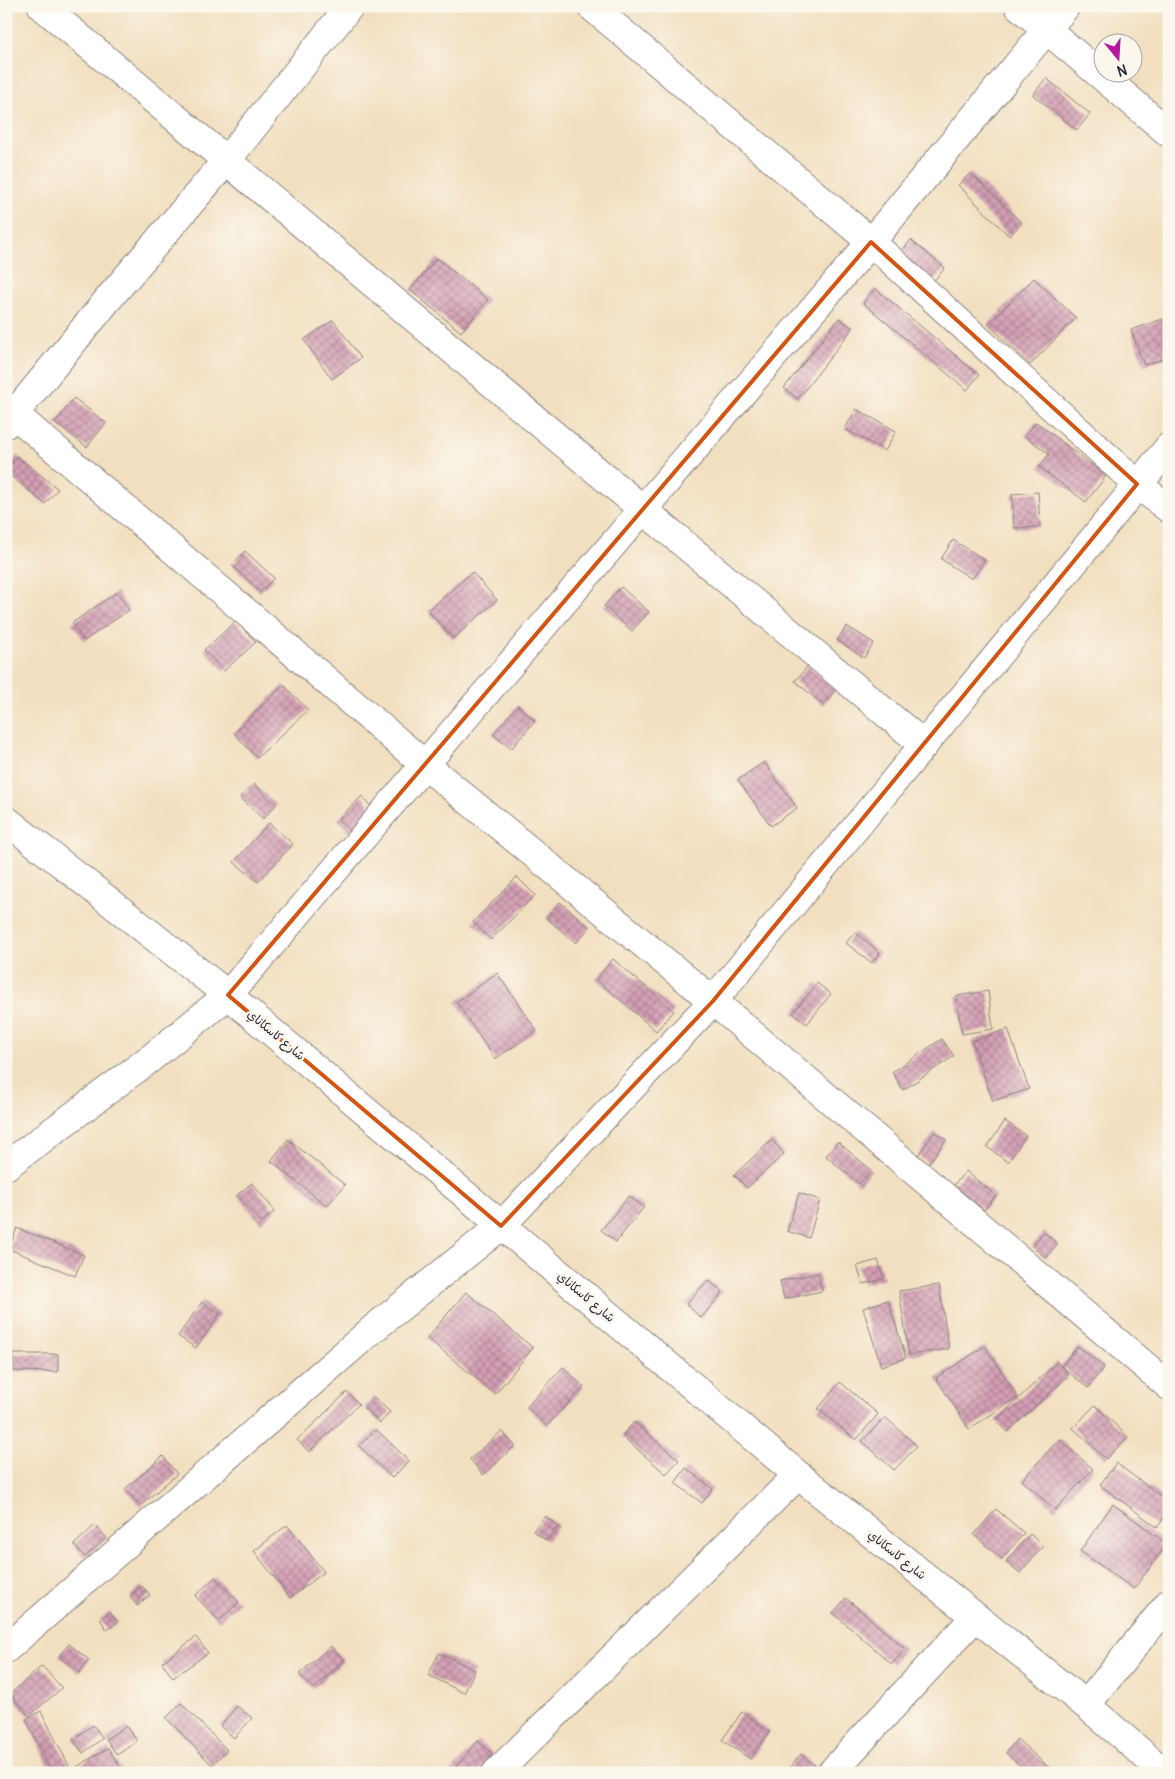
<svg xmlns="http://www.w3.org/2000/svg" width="1175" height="1779" viewBox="0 0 1175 1779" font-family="Delius,'Playpen Sans Arabic',sans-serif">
<defs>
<pattern id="building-cross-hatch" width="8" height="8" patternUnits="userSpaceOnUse" patternTransform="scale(1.25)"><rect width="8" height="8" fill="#d49fb4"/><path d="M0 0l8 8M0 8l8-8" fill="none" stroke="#ac8194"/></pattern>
</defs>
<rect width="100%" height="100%" fill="#fbf7ec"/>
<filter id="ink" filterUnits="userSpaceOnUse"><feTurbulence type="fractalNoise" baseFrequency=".02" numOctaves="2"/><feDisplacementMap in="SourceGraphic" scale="10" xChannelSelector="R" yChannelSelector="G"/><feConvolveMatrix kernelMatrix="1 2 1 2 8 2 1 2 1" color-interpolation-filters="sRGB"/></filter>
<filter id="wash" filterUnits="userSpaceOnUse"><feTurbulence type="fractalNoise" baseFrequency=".0096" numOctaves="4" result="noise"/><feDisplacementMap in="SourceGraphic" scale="20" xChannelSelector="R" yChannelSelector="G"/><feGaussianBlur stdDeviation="1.12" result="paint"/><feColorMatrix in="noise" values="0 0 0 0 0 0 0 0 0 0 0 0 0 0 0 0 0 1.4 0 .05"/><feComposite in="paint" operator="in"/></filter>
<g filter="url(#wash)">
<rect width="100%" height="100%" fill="#f2dfc0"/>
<g id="blocks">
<g fill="url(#building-cross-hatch)">
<polygon points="1046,78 1090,114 1077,130 1033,95"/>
<polygon points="971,173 1022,223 1009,236 958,185"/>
<polygon points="911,240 945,268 930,285 897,257"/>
<polygon points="437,258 488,300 461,332 410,290"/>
<polygon points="1034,278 1076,318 1030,365 988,324"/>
<polygon points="875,288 979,375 967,390 863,303"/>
<polygon points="1169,317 1169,357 1144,365 1131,330"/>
<polygon points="839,318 853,328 798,399 784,388"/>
<polygon points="333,320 361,358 332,379 304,340"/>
<polygon points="74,398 106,423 87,447 55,423"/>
<polygon points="856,409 896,431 885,451 845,429"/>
<polygon points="1036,422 1106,476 1086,502 1039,467 1049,454 1025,436"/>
<polygon points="17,456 58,489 45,504 6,472 6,469"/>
<polygon points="1038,492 1040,527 1014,528 1012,494"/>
<polygon points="953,540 985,560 972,579 941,559"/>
<polygon points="245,551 274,578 260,592 232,565"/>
<polygon points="472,572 497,600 453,639 428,611"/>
<polygon points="621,587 649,612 632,631 604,606"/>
<polygon points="117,592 129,610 84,641 72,623"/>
<polygon points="236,621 256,642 224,671 204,650"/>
<polygon points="847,626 874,643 864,658 837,640"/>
<polygon points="808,666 836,689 823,705 795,681"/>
<polygon points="284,685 308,710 257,758 234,733"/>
<polygon points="518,705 535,721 511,749 493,734"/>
<polygon points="764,762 797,808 771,826 738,780"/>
<polygon points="254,784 276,805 263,819 240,797"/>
<polygon points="362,796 374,810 351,833 338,819"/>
<polygon points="269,823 293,844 258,882 234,862"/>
<polygon points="517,877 535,895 491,940 473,922"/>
<polygon points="560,902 590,927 576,943 546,918"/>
<polygon points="855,932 880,953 872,963 846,943"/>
<polygon points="613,959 674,1011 656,1031 596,979"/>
<polygon points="497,973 537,1031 495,1059 456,1002"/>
<polygon points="817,983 831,994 807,1024 793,1013"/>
<polygon points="988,991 993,1029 962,1034 956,996"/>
<polygon points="1008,1029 1029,1089 993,1101 972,1041"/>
<polygon points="942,1039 954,1056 903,1090 892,1072"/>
<polygon points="1005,1121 1026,1136 1008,1162 987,1147"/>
<polygon points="935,1132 946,1140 928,1164 918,1155"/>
<polygon points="288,1139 345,1185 327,1206 271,1161"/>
<polygon points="772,1140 784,1154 747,1188 734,1175"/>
<polygon points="838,1142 871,1170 859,1184 826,1156"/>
<polygon points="966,1171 996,1196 984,1210 954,1185"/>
<polygon points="252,1183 275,1211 261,1223 237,1195"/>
<polygon points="799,1193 820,1200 809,1238 787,1231"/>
<polygon points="629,1196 644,1207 616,1242 601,1230"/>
<polygon points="17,1228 84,1255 75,1276 9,1249"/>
<polygon points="1044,1232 1058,1244 1046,1258 1032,1246"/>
<polygon points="878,1260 884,1279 863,1284 857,1266"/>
<polygon points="818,1273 822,1291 784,1299 780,1281"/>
<polygon points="708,1280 723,1292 701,1318 686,1304"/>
<polygon points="939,1285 949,1349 909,1355 899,1291"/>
<polygon points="466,1292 533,1348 495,1394 427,1338"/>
<polygon points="888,1300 906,1358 881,1366 863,1308"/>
<polygon points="202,1302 220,1314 196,1348 178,1336"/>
<polygon points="985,1346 1018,1397 969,1429 936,1378"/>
<polygon points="1078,1346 1104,1367 1088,1388 1061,1366"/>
<polygon points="13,1354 58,1354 58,1372 13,1371"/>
<polygon points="1057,1362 1069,1375 1008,1432 996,1420"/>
<polygon points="563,1367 584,1387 547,1426 527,1407"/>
<polygon points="840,1382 878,1414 856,1440 818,1409"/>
<polygon points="347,1392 359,1404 309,1452 297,1440"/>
<polygon points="374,1397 390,1412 380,1423 364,1408"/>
<polygon points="1095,1405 1128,1437 1106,1459 1073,1428"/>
<polygon points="885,1417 917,1446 894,1470 862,1441"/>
<polygon points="634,1422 679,1460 666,1474 622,1436"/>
<polygon points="376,1429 409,1461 392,1478 359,1446"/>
<polygon points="502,1431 515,1446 483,1475 470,1459"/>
<polygon points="1059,1439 1093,1469 1055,1510 1022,1480"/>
<polygon points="163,1456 177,1474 140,1506 125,1489"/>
<polygon points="1116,1463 1169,1502 1169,1511 1157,1527 1100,1485"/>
<polygon points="686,1468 713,1489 702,1503 675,1483"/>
<polygon points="1113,1504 1167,1544 1134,1589 1080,1551"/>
<polygon points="996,1509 1024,1533 1002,1559 974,1535"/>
<polygon points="545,1516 558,1526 547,1541 533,1531"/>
<polygon points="95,1525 107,1538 85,1557 74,1545"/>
<polygon points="287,1525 324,1572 290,1598 254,1551"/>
<polygon points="1030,1534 1043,1546 1020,1573 1006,1561"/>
<polygon points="215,1577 239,1602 219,1621 195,1596"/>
<polygon points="142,1586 150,1595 137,1606 130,1596"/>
<polygon points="846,1598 905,1649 892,1664 833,1613"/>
<polygon points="110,1612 118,1622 107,1630 100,1619"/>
<polygon points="196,1637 208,1653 173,1678 162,1662"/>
<polygon points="69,1644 89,1660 79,1673 59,1656"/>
<polygon points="331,1646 344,1661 313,1689 299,1674"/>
<polygon points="439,1653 475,1670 464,1693 428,1675"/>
<polygon points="42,1666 62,1688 29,1716 10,1694"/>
<polygon points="181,1703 227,1750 212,1765 166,1718"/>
<polygon points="237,1706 252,1718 234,1738 220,1726"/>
<polygon points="41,1711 69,1766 55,1773 52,1773 26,1719"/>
<polygon points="742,1712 770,1732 750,1759 722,1740"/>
<polygon points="93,1725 103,1738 83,1753 73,1739"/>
<polygon points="126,1726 137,1741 117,1755 106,1739"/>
<polygon points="1017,1739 1055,1773 1028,1773 1006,1753"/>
<polygon points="478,1741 493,1754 477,1773 450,1773"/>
<polygon points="108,1748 122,1770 117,1773 78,1773 75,1768"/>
<polygon points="801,1754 820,1770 818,1773 786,1773"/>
<polygon points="359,1767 361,1773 346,1773"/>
</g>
</g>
</g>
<g filter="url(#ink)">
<use href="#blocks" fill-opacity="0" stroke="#8a807e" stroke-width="1"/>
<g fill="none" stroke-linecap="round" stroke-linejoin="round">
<g stroke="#8a807e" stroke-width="30">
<g id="minor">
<polyline points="42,6 924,745"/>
<polyline points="591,6 871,242 1137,484 1169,509"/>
<polyline points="1019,6 1169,133"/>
<polyline points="6,407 424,764 713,1001 1169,1386"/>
<polyline points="6,424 110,297 226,161 350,6"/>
<polyline points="6,820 228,995 798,1475 1086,1705 1165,1773"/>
<polyline points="6,1166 151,1058 228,995 871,242 1066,6"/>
<polyline points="6,1649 373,1329 501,1226 713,1001 1169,447"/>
<polyline points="1086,1705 1169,1603"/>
<polyline points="496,1773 798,1475"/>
<polyline points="831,1773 975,1617"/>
</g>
</g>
<use href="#minor" stroke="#fff" stroke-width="28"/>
</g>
</g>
<path fill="none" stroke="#d45411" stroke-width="4" stroke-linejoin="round" d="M871 242 1137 484 713 1001 501 1226 228 995Z"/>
<g text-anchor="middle" stroke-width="5" stroke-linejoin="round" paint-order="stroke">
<g font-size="12" fill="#22223b" stroke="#fbf7ec">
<text transform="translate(276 1035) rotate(40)" y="4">شارع كاسكاناي</text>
<text transform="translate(586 1297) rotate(40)" y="4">شارع كاسكاناي</text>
<text transform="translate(897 1555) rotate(39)" y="4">شارع كاسكاناي</text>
</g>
</g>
<rect width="1175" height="1779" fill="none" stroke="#fbf7ec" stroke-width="25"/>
<g transform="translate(1118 58) rotate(162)"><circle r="24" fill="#fbf7ec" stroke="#a4a2a5"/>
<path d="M0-4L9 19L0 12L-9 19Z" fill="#b5179e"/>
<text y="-8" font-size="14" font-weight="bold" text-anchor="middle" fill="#22223b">N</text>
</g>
</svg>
